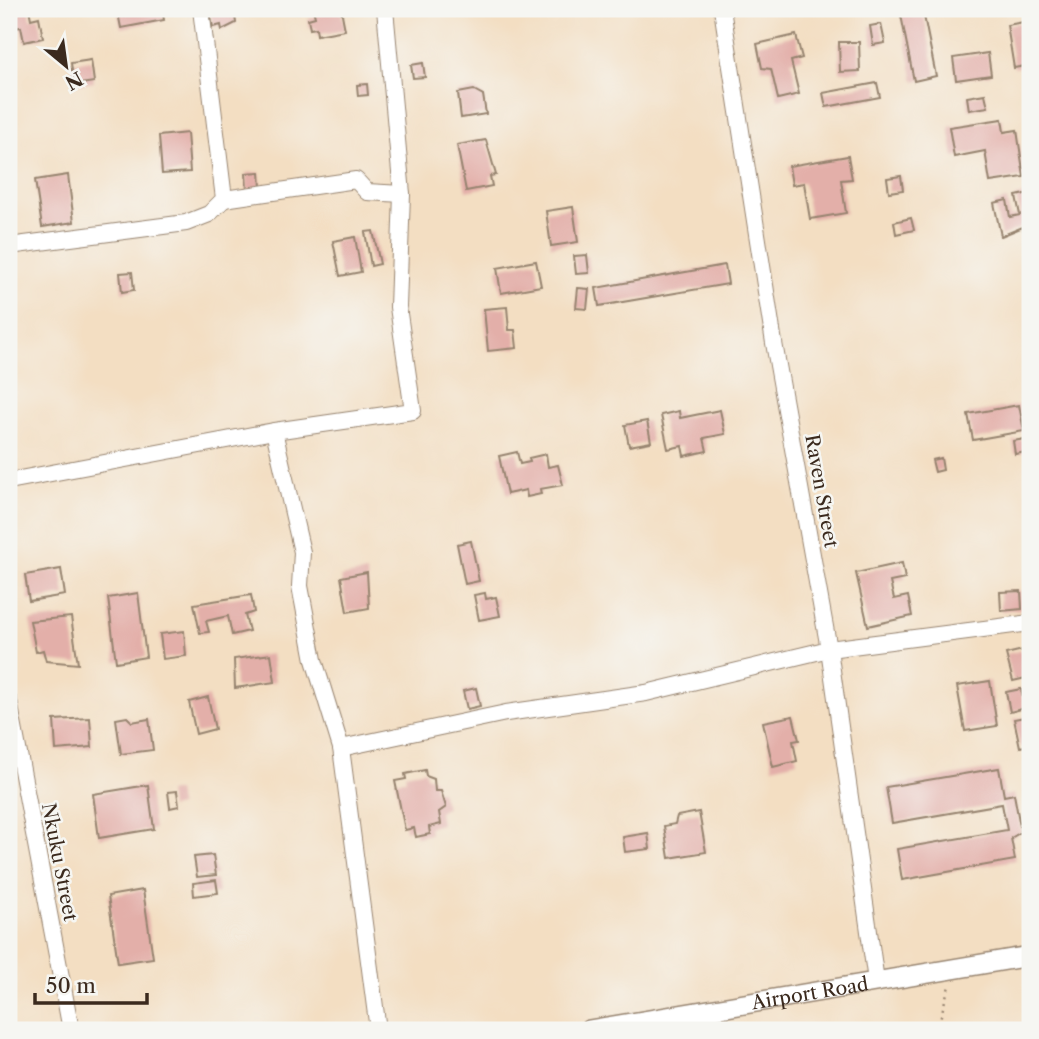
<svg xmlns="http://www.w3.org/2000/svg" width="1039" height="1039" viewBox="0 0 1039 1039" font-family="'Libre Caslon Text',serif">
<rect width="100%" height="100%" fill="#f6f6f2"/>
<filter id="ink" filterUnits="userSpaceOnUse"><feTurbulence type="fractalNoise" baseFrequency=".0143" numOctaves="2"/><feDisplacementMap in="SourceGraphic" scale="14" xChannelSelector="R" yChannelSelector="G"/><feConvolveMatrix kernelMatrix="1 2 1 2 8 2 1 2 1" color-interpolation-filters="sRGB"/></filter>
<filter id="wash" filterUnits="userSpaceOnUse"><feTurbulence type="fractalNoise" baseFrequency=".00686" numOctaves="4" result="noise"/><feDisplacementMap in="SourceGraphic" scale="28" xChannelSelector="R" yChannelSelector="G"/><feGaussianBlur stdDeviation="1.57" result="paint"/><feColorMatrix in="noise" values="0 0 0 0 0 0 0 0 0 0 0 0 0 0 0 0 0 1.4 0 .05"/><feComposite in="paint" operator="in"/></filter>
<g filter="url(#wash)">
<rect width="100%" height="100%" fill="#f3dec2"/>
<g id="blocks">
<g fill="#e3afa9">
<polygon points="9,9 29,9 31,19 39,17 43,38 24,42 21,27 9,29"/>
<polygon points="133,9 162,9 164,20 121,28 118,13"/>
<polygon points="234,9 236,23 222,30 221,25 213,27 210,13"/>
<polygon points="313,9 341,9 345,30 317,35 316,28 310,29 308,19 315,17"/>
<polygon points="923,11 936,76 914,81 901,15"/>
<polygon points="1024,22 1030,65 1014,68 1007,25"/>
<polygon points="881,24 885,43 873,45 870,26"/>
<polygon points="796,35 802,58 791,61 799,94 778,99 771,69 762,68 757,44"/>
<polygon points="839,42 859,42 860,71 840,72"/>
<polygon points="988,53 991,75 956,80 953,58"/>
<polygon points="91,60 94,82 74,85 71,63"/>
<polygon points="423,63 425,77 413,78 411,65"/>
<polygon points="877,83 880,97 826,107 823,93"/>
<polygon points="367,84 368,95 358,96 357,85"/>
<polygon points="474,90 483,95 486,114 461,118 458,93"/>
<polygon points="985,94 988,107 969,110 967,97"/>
<polygon points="1002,119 1004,132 1017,130 1024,177 990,182 985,151 954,157 949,127"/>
<polygon points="187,133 190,172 162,174 159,136"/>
<polygon points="486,140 496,175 490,176 492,186 466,191 457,145"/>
<polygon points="848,156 852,179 841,180 846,213 810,219 804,183 792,185 789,166"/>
<polygon points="260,172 261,188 247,190 246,173"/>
<polygon points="68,175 74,222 42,227 35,180"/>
<polygon points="901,176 903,190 889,192 887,178"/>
<polygon points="1030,193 1030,231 1024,232 1023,227 1001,236 994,203 1007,200 1010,217 1020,215 1016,196"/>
<polygon points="573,207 578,242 551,246 546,211"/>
<polygon points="911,218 914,230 896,234 894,222"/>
<polygon points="373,231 380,264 371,266 365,232"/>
<polygon points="355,237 361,272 340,276 333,241"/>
<polygon points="587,255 589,273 576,274 574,256"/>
<polygon points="536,261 541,286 501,293 497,268"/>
<polygon points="725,265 728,284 599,306 596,288"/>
<polygon points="132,272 134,290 122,292 120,273"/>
<polygon points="578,288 589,289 587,309 576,308"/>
<polygon points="507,307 509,330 515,330 517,348 488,351 484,309"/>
<polygon points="1019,405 1024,431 973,440 968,414"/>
<polygon points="720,410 725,434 704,438 707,451 684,456 682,446 668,449 661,415 679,411 680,418"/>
<polygon points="647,421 651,442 629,446 625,425"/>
<polygon points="1025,439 1027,452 1015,454 1013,441"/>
<polygon points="517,452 520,464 530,462 529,458 546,454 548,467 558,465 563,485 540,489 541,494 527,497 526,490 507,494 499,456"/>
<polygon points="941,458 943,470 935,472 932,460"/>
<polygon points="471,541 479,581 465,584 457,544"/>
<polygon points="902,563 905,579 890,582 894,599 908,596 912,616 868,626 856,573"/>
<polygon points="61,569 65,595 29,601 25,575"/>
<polygon points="367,572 369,608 347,612 341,577"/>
<polygon points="1021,591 1022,609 1001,611 1000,592"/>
<polygon points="138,593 146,657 116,662 108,598"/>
<polygon points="485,593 486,599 496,597 500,616 479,620 474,595"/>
<polygon points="251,595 254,612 245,615 249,631 232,635 228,616 206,621 209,632 200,633 194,604"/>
<polygon points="71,617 78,664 46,661 43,650 36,652 30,621"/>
<polygon points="184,631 186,656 163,659 160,634"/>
<polygon points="1023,650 1025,658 1030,657 1030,677 1013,681 1006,654"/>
<polygon points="271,654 275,682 235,688 234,659"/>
<polygon points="990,681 997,726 965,731 957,686"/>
<polygon points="476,688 480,706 467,709 463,691"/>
<polygon points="1021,689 1025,708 1010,712 1006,692"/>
<polygon points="208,697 215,729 196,734 189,702"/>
<polygon points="793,716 799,740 793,741 797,761 773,767 763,722"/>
<polygon points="1030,716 1030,745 1020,747 1014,719"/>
<polygon points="127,717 132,722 149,719 153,750 121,754 116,719"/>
<polygon points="90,718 92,747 56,750 54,720"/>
<polygon points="999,768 1004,796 1014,794 1021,832 1011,838 1015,860 902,880 897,849 1007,830 1002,804 892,823 886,787"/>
<polygon points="425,770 426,776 434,779 435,791 441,791 446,807 439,812 441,824 429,827 430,834 416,837 414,828 405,830 395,781 406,779 405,774"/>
<polygon points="148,785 154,829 99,838 93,794"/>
<polygon points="177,791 179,806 170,808 168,792"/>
<polygon points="699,812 706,852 669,858 664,826 675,824 677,816"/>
<polygon points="648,833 650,849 625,852 623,837"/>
<polygon points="213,855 216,875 197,877 194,857"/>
<polygon points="216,880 218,893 194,896 193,883"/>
<polygon points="143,890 153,958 118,963 108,896"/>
</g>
</g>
</g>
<g filter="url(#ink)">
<use href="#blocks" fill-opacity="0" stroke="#978470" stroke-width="2"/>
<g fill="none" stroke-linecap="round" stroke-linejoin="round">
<g stroke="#978470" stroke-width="18">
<g id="minor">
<polyline points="722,9 774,343 829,649 876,981"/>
<polyline points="224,199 356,180 367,192 402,194"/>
<polyline points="9,246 186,223 209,214 224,199 201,9"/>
<polyline points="274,431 302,552 300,586 314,660 341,748 378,1030"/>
<polyline points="9,481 274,431 413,411 398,307 402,194 385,9"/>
<polyline points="9,701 71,1030"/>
<polyline points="341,748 506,713 646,693 829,649 1030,623"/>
</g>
</g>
<g stroke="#978470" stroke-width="22">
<g id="tertiary">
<path id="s1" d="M589 1030 1030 956"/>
</g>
</g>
<polyline stroke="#978470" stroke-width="2.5" stroke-dasharray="2 5" stroke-linecap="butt" points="937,1030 949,986"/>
<use href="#minor" stroke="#fff" stroke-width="16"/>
<use href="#tertiary" stroke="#fff" stroke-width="19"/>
</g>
</g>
<g text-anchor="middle" stroke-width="5" stroke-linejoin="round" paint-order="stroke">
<g font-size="19" fill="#3b2a1e" stroke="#f6f6f2">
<text transform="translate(822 491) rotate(80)" y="7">Raven Street</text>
<text transform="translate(60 862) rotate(79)" y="7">Nkuku Street</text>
<text dy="7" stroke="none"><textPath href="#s1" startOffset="224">Airport Road</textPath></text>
</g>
</g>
<rect width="1039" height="1039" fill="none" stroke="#f6f6f2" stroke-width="35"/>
<g transform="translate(66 66) rotate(151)" stroke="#f6f6f2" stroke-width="5" paint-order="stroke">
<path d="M0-5L12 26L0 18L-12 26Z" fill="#3b2a1e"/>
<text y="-10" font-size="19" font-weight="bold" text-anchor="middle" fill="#3b2a1e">N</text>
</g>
<path d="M35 993v10h112v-10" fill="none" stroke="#3b2a1e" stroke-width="3.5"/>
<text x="46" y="993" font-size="21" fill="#3b2a1e" stroke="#f6f6f2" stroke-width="5" paint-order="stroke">50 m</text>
</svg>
